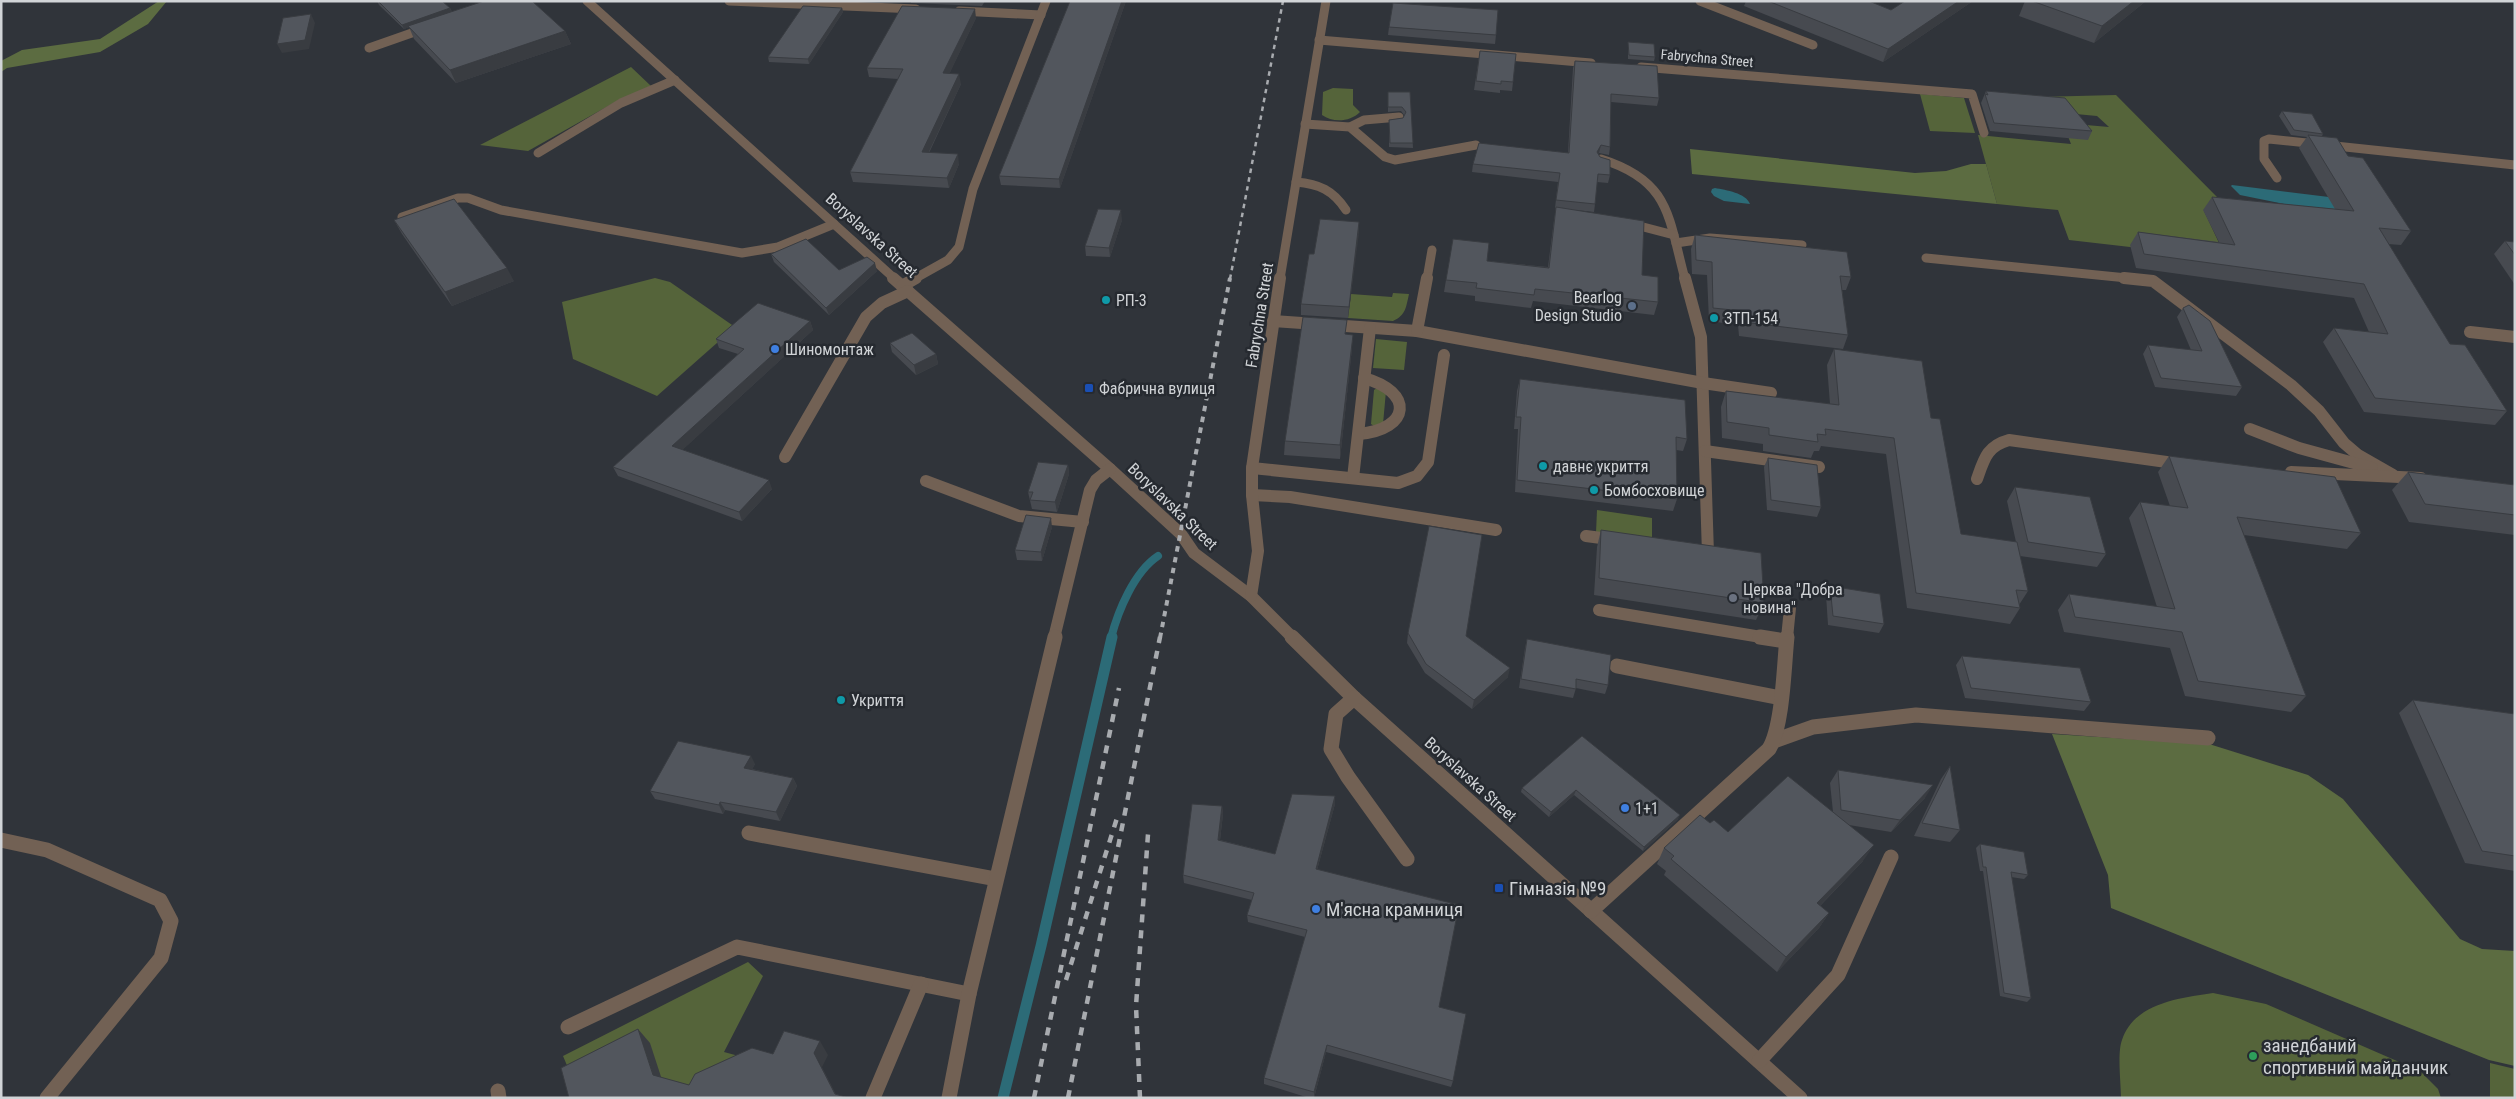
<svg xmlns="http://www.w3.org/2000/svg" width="2516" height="1099" viewBox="0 0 2516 1099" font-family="'Roboto Condensed',sans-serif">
<rect width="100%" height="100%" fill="#30343a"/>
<g fill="#55643a">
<polygon points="631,67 651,86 617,101 528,151 480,145"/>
<path d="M1333 88 1353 89V105L1360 112C1350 122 1333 123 1322 115L1323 92Z"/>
<polygon points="1920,94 1964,98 1975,133 1930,131"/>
<polygon points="2116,95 2217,197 2237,214 2204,211 2226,258 2069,240 2058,210 1997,204 1978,135 2071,144 2063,123 2109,127 2097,116 2065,113 2037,97"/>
<polygon points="655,278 670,282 735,327 657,396 573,359 562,302"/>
<path d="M1393 293 1409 294C1406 307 1406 315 1393 321L1348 318 1351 294 1392 297Z"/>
<polygon points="1376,339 1407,342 1404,370 1373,368"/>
<polygon points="1377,388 1386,391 1383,424 1374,426 1371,424 1374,390"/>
<polygon points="1597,510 1652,518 1652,540 1596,533"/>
<polygon points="748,962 763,976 724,1052 761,1062 706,1087 574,1082 563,1056"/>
<path d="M2213 993 2266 1004 2420 1071 2438 1089 2441 1098H2121C2121 1083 2117 1053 2122 1040 2134 1003 2180 998 2213 993Z"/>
<polygon points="2490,1063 2515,1069 2515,1098 2490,1098"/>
</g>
<g fill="#5c6c41">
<polygon points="159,1 167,1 148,24 100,52 7,68 1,72 1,61 22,50 100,39"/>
<polygon points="1690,149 1915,173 1946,171 1971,164 1986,164 1997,204 1692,174"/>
<polygon points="2052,734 2209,744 2308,775 2343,799 2460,939 2482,949 2515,951 2515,1066 2489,1060 2111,908 2108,875"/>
</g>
<g fill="#2c6b77">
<polygon points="2232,185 2337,198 2363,211 2304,208 2240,195 2231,186"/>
<path d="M1715 188C1726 190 1746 193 1750 204L1724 201 1714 196 1711 192 1712 189Z"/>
</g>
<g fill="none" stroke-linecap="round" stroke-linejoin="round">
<path stroke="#2c6b77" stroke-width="8" d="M1111 638C1118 611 1134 572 1158 556"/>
<polyline stroke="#2c6b77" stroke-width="11" points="1003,1098 1041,946 1112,637"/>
<g stroke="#726154" stroke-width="9">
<polyline points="587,1 895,279"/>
<polyline points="729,1 916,9"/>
<polyline points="1700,1 1813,45"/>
<polyline points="959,11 1041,15"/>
<polyline points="1319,40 1591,63"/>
<polyline points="369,48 426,28"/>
<polyline points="1641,67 1972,94 1984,133"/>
<polyline points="1305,124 1350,127 1385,157 1395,160 1476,145"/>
<polyline points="1350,127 1364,120 1399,117"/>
<polyline points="538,153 621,103 675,80"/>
<path d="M1601 159C1671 181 1668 217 1685 279"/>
<polyline points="2277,178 2264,159 2264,141 2269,139 2515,165"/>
<path d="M1296 182C1319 184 1333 190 1346 210"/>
<polyline points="402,217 458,198 468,198 501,210 742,253 778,247 834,224"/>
<polyline points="1628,223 1674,235"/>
<polyline points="1676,243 1710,238 1802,245"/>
<polyline points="1926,258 2137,279"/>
<polyline points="914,279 948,260 959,247 973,189 1046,1"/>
<polyline points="1280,279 1326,1"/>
<polyline points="1427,279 1432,250"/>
</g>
<g stroke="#726154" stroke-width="12">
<polyline points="893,278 1110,469 1181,534 1194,553 1251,596 1293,638"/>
<polyline points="1685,278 1701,337 1708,554 1700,553"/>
<polyline points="2124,278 2153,281 2291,385 2319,411 2344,443 2358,455 2393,475"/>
<polyline points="902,286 916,278"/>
<polyline points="1273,321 1417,331 1703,383 1771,393"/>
<polyline points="1417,331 1427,278"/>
<polyline points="2470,332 2515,337"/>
<polyline points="2250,429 2299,448 2372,468"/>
<path d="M1359 434C1411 429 1414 392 1364 378"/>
<polyline points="1705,451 1819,467"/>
<polyline points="785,457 866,317 882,303 908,291"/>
<polyline points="1252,468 1398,483 1417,476 1428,462 1444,355"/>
<polyline points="2291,472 2421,478"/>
<polyline points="1353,478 1370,328"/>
<path d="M1977 479C1984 459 1987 446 2009 440L2181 464"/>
<polyline points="926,481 1019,516 1083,522"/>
<polyline points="1252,495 1290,497 1496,530"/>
<polyline points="1586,536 1616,540"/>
<polyline points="1251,596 1258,551 1252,495 1252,468 1280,278"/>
<polyline points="1599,610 1767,638"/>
<polyline points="1054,638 1090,490 1096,480 1110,469"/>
<polyline points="1787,638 1790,608"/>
</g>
<g stroke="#726154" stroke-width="15">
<polyline points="1292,637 1354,698 1800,1098"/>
<polyline points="1760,637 1785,641"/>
<polyline points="1617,666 1781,698"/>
<polyline points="1354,698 1336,714 1331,749 1348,777 1407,859"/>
<polyline points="1774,741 1813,727 1916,715 2208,738"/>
<polyline points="749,833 996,879"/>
<polyline points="1,840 47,850 160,900 171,921 161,958 47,1098"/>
<path d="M1591 911 1769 749C1783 726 1784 665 1787 637"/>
<polyline points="568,1027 737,947 969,994"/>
<polyline points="1759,1061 1838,975 1891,857"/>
<polyline points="498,1091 499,1098"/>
<polyline points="873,1098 921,984"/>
<polyline points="949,1098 969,994 1055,637"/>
</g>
<polyline stroke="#a8abaf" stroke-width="2.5" stroke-dasharray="4.5 4.5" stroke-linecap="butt" points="1230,279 1283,1"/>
<polyline stroke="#a8abaf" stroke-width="4" stroke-dasharray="5.5 5.5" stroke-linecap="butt" points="1160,638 1230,278"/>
<g stroke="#a8abaf" stroke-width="4.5" stroke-dasharray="8 8" stroke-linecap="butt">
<polyline points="1066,980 1117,818"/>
<polyline points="1034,1098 1119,688"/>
<polyline points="1068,1098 1160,637"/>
<polyline points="1140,1098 1136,1006 1148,834"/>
</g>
</g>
<g fill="#474a50">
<polygon points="377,1 450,8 452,12 565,31 571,44 456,83 414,39 409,27 404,29 379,5"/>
<polygon points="911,1 985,1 982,6 911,3"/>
<polygon points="1070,1 1126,1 1060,188 1001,185 999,176"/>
<polygon points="1746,1 1869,1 1891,10 1973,1 1883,62 1744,6"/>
<polygon points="2025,1 2146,1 2094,43 2019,16"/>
<polygon points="842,8 843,12 809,64 769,62 768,57"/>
<polygon points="976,18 949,74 961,84 929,153 959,164 949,188 853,182 850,172 898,79 869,77 867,68"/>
<polygon points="1389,27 1496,35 1495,44 1388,35"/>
<polygon points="1628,42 1655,57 1654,61 1628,59"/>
<polygon points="1480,51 1513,82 1512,91 1500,90 1500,93 1474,90"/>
<polygon points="1575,61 1659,98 1657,106 1611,102 1610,147 1609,155 1599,153 1598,154 1610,175 1608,183 1597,182 1595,204 1594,212 1576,210 1642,275 1658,302 1654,315 1533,301 1531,308 1475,301 1475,296 1444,292 1446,280 1487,261 1548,267 1554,220 1556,208 1555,208 1558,182 1472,172 1473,164 1568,153 1573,68"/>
<polygon points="1986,91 2092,131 2088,140 1990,131 1981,103"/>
<polygon points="1388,92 1410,92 1413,148 1389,147 1389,120 1403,118 1404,115 1401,111 1388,112"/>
<polygon points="2282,111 2323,134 2322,136 2348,156 2411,231 2401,245 2388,244 2450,344 2507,411 2495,425 2364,412 2323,342 2334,328 2369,332 2354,298 2136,268 2130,245 2138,232 2219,242 2203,210 2212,197 2335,209 2299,148 2307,137 2291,135 2279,116"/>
<polygon points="394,220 514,281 452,306 402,234"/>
<polygon points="1122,220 1110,257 1086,256 1085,246"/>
<polygon points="1359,222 1348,318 1301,315 1301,304 1314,254"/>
<polygon points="1695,235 1851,277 1846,290 1842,290 1848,335 1843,349 1739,336 1738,325 1709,321 1707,275 1692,274 1691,249"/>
<polygon points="2505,241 2515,242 2515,285 2494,254"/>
<polygon points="771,254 839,270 877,271 829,315 774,262"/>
<polygon points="2183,308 2242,387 2236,396 2155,387 2143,354 2148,345 2191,350 2177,317"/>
<polygon points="810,321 813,330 682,450 772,489 742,521 618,476 613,467 738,354 719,348 716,339"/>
<polygon points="1346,334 1352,348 1340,459 1284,455 1285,441"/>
<polygon points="890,343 936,354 938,364 916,375 892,352"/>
<polygon points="1834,349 1931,418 1961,534 2016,542 2007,501 2015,487 2106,554 2097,567 2020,556 2028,591 2019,605 2020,608 2010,624 1907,608 1886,454 1821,446 1819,451 1814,451 1811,458 1763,451 1763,444 1722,438 1721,407 1726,391 1830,404 1827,365"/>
<polygon points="1520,379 1687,439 1683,451 1676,450 1677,499 1673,511 1515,492 1518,429 1514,429 1517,391"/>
<polygon points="2169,456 2361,533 2347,549 2244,535 2306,696 2291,712 2185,696 2170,648 2064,632 2058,610 2069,594 2157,607 2129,518 2140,502 2170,506 2158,472"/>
<polygon points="1768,458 1821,507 1817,517 1767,510 1764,467"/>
<polygon points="1068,465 1069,474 1057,512 1032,509 1028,492"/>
<polygon points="2408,472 2515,485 2515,535 2409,522 2392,490"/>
<polygon points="1052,527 1042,561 1017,560 1015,550"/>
<polygon points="1601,530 1764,603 1756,620 1594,595 1597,547"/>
<polygon points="1830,586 1884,624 1879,633 1828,625 1826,595"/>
<polygon points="1408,633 1466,636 1508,677 1472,709 1425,673 1407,643"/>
<polygon points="1527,639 1608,685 1605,694 1576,688 1573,698 1519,688 1525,648"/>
<polygon points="1962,656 2091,702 2084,711 1965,698 1956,665"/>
<polygon points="2413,700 2515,714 2515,871 2465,863 2399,713"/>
<polygon points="1582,736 1678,819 1643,851 1574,795 1549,817 1521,792 1522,788"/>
<polygon points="755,764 752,769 793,778 797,786 780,821 725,810 723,814 655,799 650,791"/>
<polygon points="1950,766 1960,830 1950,842 1914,836 1941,779"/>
<polygon points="1838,770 1925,798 1891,832 1849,825 1863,861 1820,906 1829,913 1819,928 1777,972 1664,875 1666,871 1657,864 1664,848 1728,832 1833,812 1830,783"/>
<polygon points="1335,796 1335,804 1317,870 1439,1007 1453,1081 1451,1087 1326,1052 1314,1098 1309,1098 1264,1084 1264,1078 1305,937 1248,922 1247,915 1252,900 1184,883 1183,875 1222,806 1223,814 1220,840 1275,854"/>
<polygon points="1980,844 2028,875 2024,879 2011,877 2031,998 2027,1002 2000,996 1983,871 1980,871 1976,848"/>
</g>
<g fill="#393c41">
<polygon points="1122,1 1126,1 1060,188 1059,179"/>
<polygon points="1959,1 1973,1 1883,62 1888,49"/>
<polygon points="2134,1 2146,1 2094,43 2102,26"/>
<polygon points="450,8 452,12 404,29 402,25"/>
<polygon points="842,8 843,12 809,64 808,59"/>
<polygon points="975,9 976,18 945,83 943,73"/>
<polygon points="311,14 315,23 309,49 282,53 277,44"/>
<polygon points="565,31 571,44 456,83 450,70"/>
<polygon points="959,74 961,84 924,162 922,152"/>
<polygon points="1601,145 1599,153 1595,160 1597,152"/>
<polygon points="958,154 959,164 949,188 947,178"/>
<polygon points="1121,210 1122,220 1110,257 1109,248"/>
<polygon points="1359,222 1359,233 1348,318 1349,307"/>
<polygon points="875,263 877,271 829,315 826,308"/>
<polygon points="507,268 514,281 452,306 445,292"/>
<polygon points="810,321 813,330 676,456 672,446"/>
<polygon points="1353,335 1352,348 1340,459 1340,445"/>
<polygon points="936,354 938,364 916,375 914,365"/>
<polygon points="1068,465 1069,474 1057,512 1055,502"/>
<polygon points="769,480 772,489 742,521 739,512"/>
<polygon points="1051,518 1052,527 1042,561 1041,552"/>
<polygon points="1510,668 1508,677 1472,709 1474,700"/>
<polygon points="751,756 755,764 749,776 744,768"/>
<polygon points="793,778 797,786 780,821 776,812"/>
<polygon points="1933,785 1925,798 1891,832 1900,820"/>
<polygon points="1576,790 1574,795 1549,817 1551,812"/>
<polygon points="1335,796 1335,804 1315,877 1316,869"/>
<polygon points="720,802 725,810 723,814 719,805"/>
<polygon points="1222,806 1223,814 1219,848 1218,840"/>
<polygon points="1680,815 1678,819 1643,851 1644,847"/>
<polygon points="1874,845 1863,861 1807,919 1817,903"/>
<polygon points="1829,913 1819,928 1777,972 1786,957"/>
<polygon points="638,1029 650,1043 665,1089 653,1075"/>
<polygon points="820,1041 828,1055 822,1067 838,1098 835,1094 814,1053"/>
<polygon points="1327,1045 1326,1052 1314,1098 1314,1092"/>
</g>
<g fill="#52565d" stroke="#393c41">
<polygon points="378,1 442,1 450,8 402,25"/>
<polygon points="484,1 532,1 565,31 450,70 408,26"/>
<polygon points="1070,1 1122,1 1059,179 999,176"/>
<polygon points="1768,1 1869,1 1891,10 1905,1 1959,1 1888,49"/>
<polygon points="2032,1 2134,1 2102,26"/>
<polygon points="1393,3 1498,10 1496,35 1389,27"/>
<polygon points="803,6 842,8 808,59 768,57"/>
<polygon points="902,6 975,9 943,73 959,74 922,152 958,154 947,178 850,172 903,69 867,68"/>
<polygon points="311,14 305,40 277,44 283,18"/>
<polygon points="1628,42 1654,44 1655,57 1629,55"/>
<polygon points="1480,51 1516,54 1513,82 1501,81 1501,84 1476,81"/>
<polygon points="1575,61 1657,66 1659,98 1611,94 1610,147 1601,145 1597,152 1600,157 1610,160 1610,175 1598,174 1595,204 1556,200 1560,173 1473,164 1479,143 1569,153"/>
<polygon points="1986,91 2065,98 2092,131 1994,123 1985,94 1988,95"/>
<polygon points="1388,92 1410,92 1413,143 1390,143 1389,120 1403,118 1406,112 1402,107 1388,107"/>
<polygon points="2282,111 2312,114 2323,134 2294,130"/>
<polygon points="2308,135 2337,138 2348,156 2363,158 2411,231 2379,228 2450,344 2465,345 2507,411 2375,398 2334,328 2388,334 2364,284 2144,254 2138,232 2235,245 2212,197 2354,211"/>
<polygon points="454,199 507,268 445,292 394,220"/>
<polygon points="1556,207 1644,221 1642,275 1658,277 1658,302 1535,289 1534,295 1476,288 1477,283 1446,280 1453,239 1489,243 1487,261 1549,268"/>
<polygon points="1098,209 1121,210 1109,248 1085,246"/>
<polygon points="1320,219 1359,222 1349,307 1301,304 1309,254 1314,254"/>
<polygon points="1695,235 1847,252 1851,277 1840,276 1848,335 1743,322 1743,311 1713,308 1712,262 1696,260"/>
<polygon points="806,239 839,270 867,257 875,263 826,308 771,254"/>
<polygon points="2505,241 2515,242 2515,255"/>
<polygon points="758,303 810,321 672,446 769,480 739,512 613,467 744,349 716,339"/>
<polygon points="2189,305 2210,321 2242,387 2161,378 2148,345 2202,351 2183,308"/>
<polygon points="1303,317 1347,320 1345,334 1353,335 1340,445 1285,441"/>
<polygon points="912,333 936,354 914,365 890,343"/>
<polygon points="1834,349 1922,361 1931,418 1940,419 1961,534 2017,542 2028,591 2016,590 2020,608 1916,593 1894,438 1825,429 1826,435 1817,434 1818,442 1769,435 1769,428 1727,422 1726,391 1839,405"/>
<polygon points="1520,379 1685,400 1687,439 1676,437 1677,499 1517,480 1521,417 1516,417"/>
<polygon points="2169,456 2335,477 2361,533 2237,517 2306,696 2198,681 2182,632 2075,617 2069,594 2175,609 2140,502 2188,508"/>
<polygon points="1768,458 1817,465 1821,507 1771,500"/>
<polygon points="1038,462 1068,465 1055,502 1030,500 1033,492 1028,492"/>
<polygon points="2408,472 2515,485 2515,515 2425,504"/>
<polygon points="2015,487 2090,497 2106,554 2028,542"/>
<polygon points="1026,515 1051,518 1041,552 1015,550"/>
<polygon points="1429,526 1482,535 1466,636 1510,668 1474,700 1426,664 1408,633"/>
<polygon points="1601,530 1761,553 1764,603 1599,578"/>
<polygon points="1830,586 1880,594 1884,624 1833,616"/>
<polygon points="1527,639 1611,655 1608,685 1576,679 1576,689 1521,679"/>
<polygon points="1962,656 2080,668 2091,702 1971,688"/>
<polygon points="2413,700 2515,714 2515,856 2482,851"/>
<polygon points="1582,736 1680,815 1644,847 1576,790 1551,812 1522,788"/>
<polygon points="678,741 751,756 744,768 793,778 776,812 720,802 719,805 650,791"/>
<polygon points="1950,766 1960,830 1922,823"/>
<polygon points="1838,770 1933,785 1900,820 1841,810"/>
<polygon points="1788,776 1874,845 1817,903 1829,913 1786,957 1671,859 1674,856 1664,848 1700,815 1710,823 1714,820 1728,832"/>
<polygon points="1292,794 1335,796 1316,869 1459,905 1439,1007 1466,1014 1453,1081 1327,1045 1314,1092 1264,1078 1307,930 1247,915 1254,893 1183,875 1192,804 1222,806 1218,840 1275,854"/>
<polygon points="1980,844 2024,852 2028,875 2011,872 2031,998 2004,993 1986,867 1983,867"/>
<polygon points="638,1029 653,1075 689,1085 695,1074 752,1048 773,1054 784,1031 820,1041 814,1053 835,1094 849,1098 569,1098 561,1068"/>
</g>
<g fill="#0f9aa8" stroke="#262a30" stroke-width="2">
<circle cx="1106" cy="300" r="5"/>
<circle cx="1714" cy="318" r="5"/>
<circle cx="1543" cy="466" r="5"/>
<circle cx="1594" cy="490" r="5"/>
<circle cx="841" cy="700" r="5"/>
</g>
<circle fill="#5c6f8a" stroke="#262a30" stroke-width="2" cx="1632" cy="306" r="5"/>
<g fill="#3f7fe0" stroke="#262a30" stroke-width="2">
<circle cx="775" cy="349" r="5"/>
<circle cx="1625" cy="808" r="5"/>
<circle cx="1316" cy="909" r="5"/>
</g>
<g fill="#1a4fb4" stroke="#262a30" stroke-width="2">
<rect x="1084" y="383" width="10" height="10" rx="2.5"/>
<rect x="1494" y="883" width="10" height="10" rx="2.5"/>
</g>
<circle fill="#6b7280" stroke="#262a30" stroke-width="2" cx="1733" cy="598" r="5"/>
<circle fill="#2e9e5b" stroke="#262a30" stroke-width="2" cx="2253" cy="1056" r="5"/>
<g text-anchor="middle" stroke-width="5" stroke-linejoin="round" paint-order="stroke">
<g font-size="14" fill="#d1d4d7" stroke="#262a30">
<text transform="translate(1707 58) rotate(5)" y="5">Fabrychna Street</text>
</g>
<g font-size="16" fill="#d1d4d7" stroke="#262a30">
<text transform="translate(872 235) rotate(42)" y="6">Boryslavska Street</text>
<text transform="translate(1259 315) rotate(-81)" y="6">Fabrychna Street</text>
<text transform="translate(1173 506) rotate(44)" y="6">Boryslavska Street</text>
<text transform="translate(1471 779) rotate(42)" y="6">Boryslavska Street</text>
</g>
<g font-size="16" fill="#d1d4d7" stroke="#262a30" text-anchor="start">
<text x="1622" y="303" text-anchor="end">Bearlog<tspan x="1622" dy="18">Design Studio</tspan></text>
<text x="1116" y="306">РП-3</text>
<text x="1724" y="324">ЗТП-154</text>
<text x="785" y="355">Шиномонтаж</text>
<text x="1099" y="394">Фабрична вулиця</text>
<text x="1553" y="472">давнє укриття</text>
<text x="1604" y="496">Бомбосховище</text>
<text x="1743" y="595">Церква "Добра<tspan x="1743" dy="18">новина"</tspan></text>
<text x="851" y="706">Укриття</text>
<text x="1635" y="814">1+1</text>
</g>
<g font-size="19" fill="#d1d4d7" stroke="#262a30" text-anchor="start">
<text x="1509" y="895">Гімназія №9</text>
<text x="1326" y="916">М'ясна крамниця</text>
<text x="2263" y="1052">занедбаний<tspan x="2263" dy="22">спортивний майданчик</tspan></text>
</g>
</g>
<rect width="2516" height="1099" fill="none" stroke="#d1d4d7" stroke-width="5"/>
</svg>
